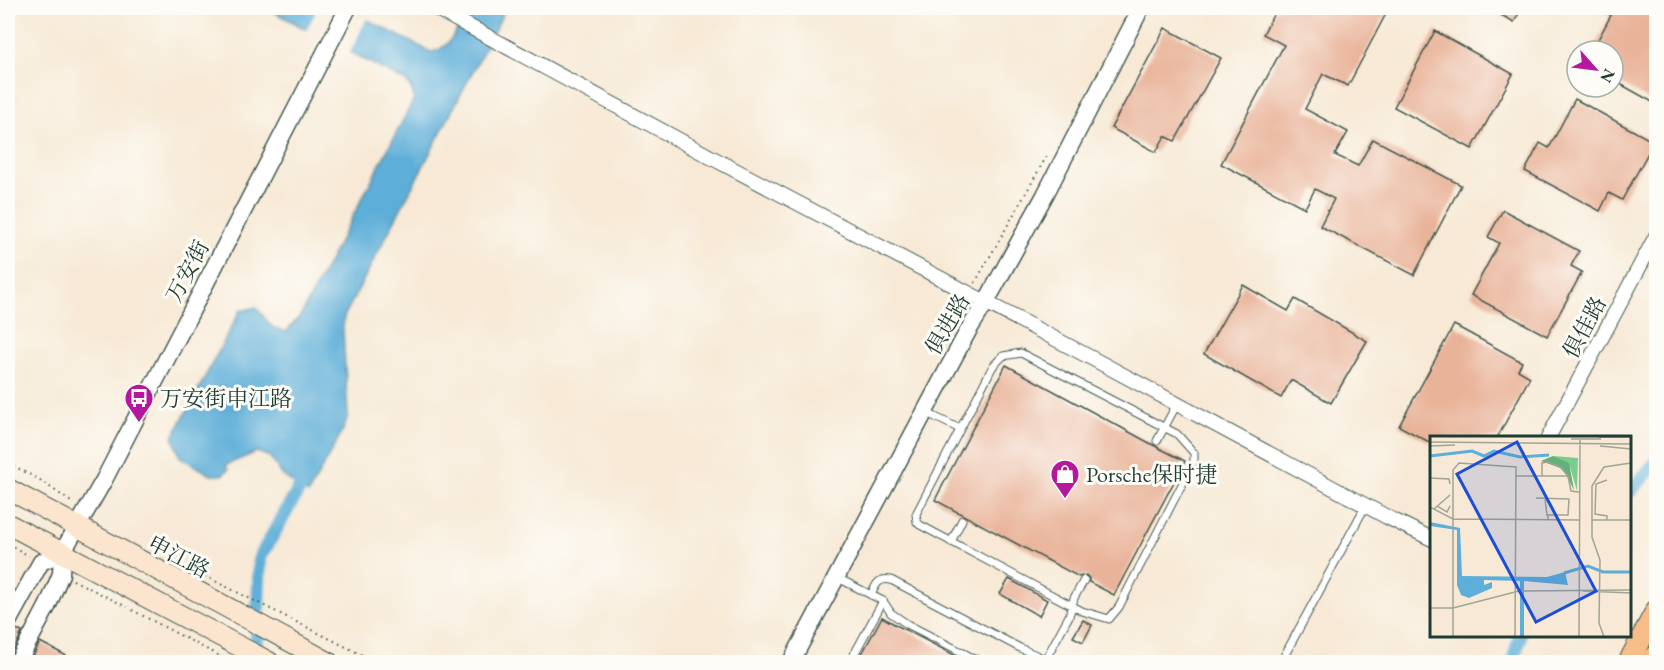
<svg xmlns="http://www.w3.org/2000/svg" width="1664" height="670" viewBox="0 0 1664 670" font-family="'EB Garamond','Noto Serif SC',serif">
<rect width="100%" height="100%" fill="#fdfcf7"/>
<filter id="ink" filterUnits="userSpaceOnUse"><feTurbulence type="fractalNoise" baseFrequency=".0167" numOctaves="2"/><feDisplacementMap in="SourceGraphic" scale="12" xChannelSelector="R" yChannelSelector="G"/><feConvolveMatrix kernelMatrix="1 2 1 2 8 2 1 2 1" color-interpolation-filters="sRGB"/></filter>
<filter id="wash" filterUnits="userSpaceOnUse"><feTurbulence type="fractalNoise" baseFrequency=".008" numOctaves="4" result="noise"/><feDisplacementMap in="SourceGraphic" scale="24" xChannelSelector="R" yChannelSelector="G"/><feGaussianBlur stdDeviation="1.35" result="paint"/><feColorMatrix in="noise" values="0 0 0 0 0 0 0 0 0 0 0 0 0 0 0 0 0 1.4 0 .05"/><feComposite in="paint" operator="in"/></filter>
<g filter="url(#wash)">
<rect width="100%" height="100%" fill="#f7e9d5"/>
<path fill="#5daed8" stroke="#3e7686" stroke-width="1.5" d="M266 8H344L431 52C452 49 458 25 468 8H506L344 317 343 330 348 416 343 430 308 494 282 475 270 457 257 452 226 465 228 470 222 475H211L180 457 173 437 240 311 256 307 272 327 286 332 301 315 414 99 412 90 407 82Z"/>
<polygon fill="#f7e9d5" points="318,8 351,8 368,16 349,54 306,31"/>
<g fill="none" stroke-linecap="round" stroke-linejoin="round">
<g stroke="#5daed8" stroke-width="14">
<polyline points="1630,491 1656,463"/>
<polyline points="256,660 260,557 299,489 306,472"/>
<polyline points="1513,662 1520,636"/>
</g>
</g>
<g id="blocks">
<g fill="#e9b399">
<polygon points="1277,8 1389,8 1348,86 1323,74 1305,109 1348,132 1335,155 1358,166 1373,139 1461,185 1414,275 1320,226 1334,199 1315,189 1305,208 1221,164 1284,45 1263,34"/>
<polygon points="1488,8 1522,8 1514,22"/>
<polygon points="1596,8 1656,8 1656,104 1613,80 1613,51 1592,51 1611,15"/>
<polygon points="1165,28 1221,58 1175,141 1165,136 1156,152 1111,128"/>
<polygon points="1435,31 1513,74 1472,149 1394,107"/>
<polygon points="1575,99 1654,142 1622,200 1609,193 1600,211 1525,171 1540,143 1549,148"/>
<polygon points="1503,210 1579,251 1571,266 1582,272 1547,336 1471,295 1499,243 1488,237"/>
<polygon points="1243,285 1288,311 1295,299 1367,341 1331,403 1291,380 1281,398 1204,354"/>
<polygon points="1454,325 1522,362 1518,370 1530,377 1497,438 1431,438 1431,443 1399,426"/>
<polygon points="1006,365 1155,446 1185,461 1114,595 1089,582 1089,578 1086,575 1079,577 935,500"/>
<polygon points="1009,579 1047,600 1039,616 1000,594"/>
<polygon points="882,617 898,626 970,663 857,663"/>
<polygon points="1083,620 1092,625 1083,642 1073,637"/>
<polygon points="16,629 22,632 8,663 8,632"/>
<polygon points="40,642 80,663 30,663"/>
</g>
</g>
</g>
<g filter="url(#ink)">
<use href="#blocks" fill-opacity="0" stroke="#3f574c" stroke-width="1.5"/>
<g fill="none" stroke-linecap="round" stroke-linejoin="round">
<g stroke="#3f574c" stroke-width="9">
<g id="service">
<polygon points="1021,353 1177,434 1194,453 1194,461 1119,607 1109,619 1082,611 920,525 917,522 916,514 993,366 1003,356"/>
<polyline points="931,415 960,429"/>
<polyline points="1157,441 1177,404"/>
<polyline points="951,542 962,520"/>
<polyline points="836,577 883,601 850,662"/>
<path d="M871 595C876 585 878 577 891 580L1020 648 1045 659"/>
<polyline points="883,601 891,613 907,624 981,662"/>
<polyline points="1044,662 1069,616 1074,598 1084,580"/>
<polyline points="1281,662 1366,505"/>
</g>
</g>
<g stroke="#3f574c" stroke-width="16">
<g id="minor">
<polyline points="435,8 718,161 1099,362 1387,517 1432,539"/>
<polyline points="1548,438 1656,236"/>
</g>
</g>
<g stroke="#3f574c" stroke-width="19">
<g id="tertiary">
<polyline points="8,622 41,562 62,553"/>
<polyline points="18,662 48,605 61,574 62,553 104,480 348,8"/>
<polyline points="791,662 968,331 986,302 1045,195 1141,8"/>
</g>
</g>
<g stroke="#3f574c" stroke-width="22">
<g id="secondary">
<polyline points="8,489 328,662"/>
<polyline points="8,524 269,662"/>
</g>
</g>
<g stroke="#3f574c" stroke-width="23">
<polyline id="primary" points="1629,662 1656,611"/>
</g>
<g stroke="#3f574c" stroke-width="25">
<polyline id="trunk" points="1653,662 1656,657"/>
</g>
<g stroke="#3f574c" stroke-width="2" stroke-dasharray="1.5 4.5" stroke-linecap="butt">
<polyline points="975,283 1048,154"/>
<polyline points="954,323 962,306"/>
<polyline points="8,463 40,480 74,504"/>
<polyline points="8,544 29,556"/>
<polyline points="205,576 376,662"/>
<polyline points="73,580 127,607"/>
<polyline points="132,610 231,662"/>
</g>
<use href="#service" stroke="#fff" stroke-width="7"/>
<use href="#minor" stroke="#fff" stroke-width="14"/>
<use href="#tertiary" stroke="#fff" stroke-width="16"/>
<use href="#secondary" stroke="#fce5cf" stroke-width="20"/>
<use href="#primary" stroke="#f7bd88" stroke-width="21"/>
<use href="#trunk" stroke="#f7bd88" stroke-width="22"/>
</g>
</g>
<defs>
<g id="bus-pin" transform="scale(1.5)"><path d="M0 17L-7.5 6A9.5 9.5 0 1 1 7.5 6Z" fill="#b5179e" stroke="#fdfcf7"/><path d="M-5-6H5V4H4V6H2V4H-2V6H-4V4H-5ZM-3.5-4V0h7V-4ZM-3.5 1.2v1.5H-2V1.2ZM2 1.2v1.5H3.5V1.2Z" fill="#fff"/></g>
<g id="shop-pin" transform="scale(1.5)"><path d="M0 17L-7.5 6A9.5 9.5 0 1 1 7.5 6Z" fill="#b5179e" stroke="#fdfcf7"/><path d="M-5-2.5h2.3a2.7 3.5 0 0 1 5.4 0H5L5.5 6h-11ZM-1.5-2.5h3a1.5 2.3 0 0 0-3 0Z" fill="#fff"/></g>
</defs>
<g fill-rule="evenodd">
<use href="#bus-pin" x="139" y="398"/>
<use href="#shop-pin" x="1065" y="474"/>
</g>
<g text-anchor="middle" stroke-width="6" stroke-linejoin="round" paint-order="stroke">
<g font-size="22" fill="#1f3d34" stroke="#fdfcf7">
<text transform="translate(187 271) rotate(-62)" y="8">万安街</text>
<text transform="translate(947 324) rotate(-60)" y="8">俱进路</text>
<text transform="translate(1584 327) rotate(-62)" y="8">俱佳路</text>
<text transform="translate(179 556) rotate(28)" y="8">申江路</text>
</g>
<g font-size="22" fill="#1f3d34" stroke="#fdfcf7" text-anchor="start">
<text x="160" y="406">万安街申江路</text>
<text x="1086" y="482">Porsche保时捷</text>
</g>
</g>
<g transform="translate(1430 436)">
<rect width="201" height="201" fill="#f7e9d5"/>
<path d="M123 20 148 22 147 55 140 31Z" fill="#7acd8f"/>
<path d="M123 20 139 27 144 54 133 33 111 25Z" fill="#63b07a"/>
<path d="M0 86 30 92 32 140 117 141 135 136 138 149 94 145V201H90V145L54 144V149L62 146V152L39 162 31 159 27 149V94L0 90Z" fill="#5daed8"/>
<path fill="none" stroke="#5daed8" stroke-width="3" d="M0 20 42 15 54 20 64 15 90 21 119 19M134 137 158 130 173 136H201"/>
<path fill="none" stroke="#a1a495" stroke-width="1.5" d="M57 0H142M168 1H201M141 3H171M0 6 201 8M0 10 25 9M170 10 201 13M86 40H138L141 55 149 56M112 40V27L118 26 130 31 138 40M0 42 19 43 20 48M177 44 166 48 165 78 177 80V84M106 62 139 63 138 79H118V84M115 62 117 80M7 70 17 76 20 70M0 71 23 83 150 84M4 73 20 59M161 84H201M153 155 201 157M0 172H23L89 155 201 154M23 201V34L29 27 86 31 85 201M149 201 150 4M174 201 169 187 170 124 162 101V50L174 31 201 27"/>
<path fill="#1d4ed8" fill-opacity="0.15" stroke="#1d4ed8" stroke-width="3" d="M87 6 166 155 106 186 27 38Z"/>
<rect width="201" height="201" fill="none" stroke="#1f3d34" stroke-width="3"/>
</g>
<rect width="1664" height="670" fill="none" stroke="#fdfcf7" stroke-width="30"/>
<g transform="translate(1595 69) rotate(118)"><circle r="28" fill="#fdfcf7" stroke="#a4b0a9" stroke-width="1.5"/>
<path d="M0-4.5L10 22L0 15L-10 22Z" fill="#b5179e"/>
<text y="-9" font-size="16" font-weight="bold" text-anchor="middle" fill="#1f3d34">N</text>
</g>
</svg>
